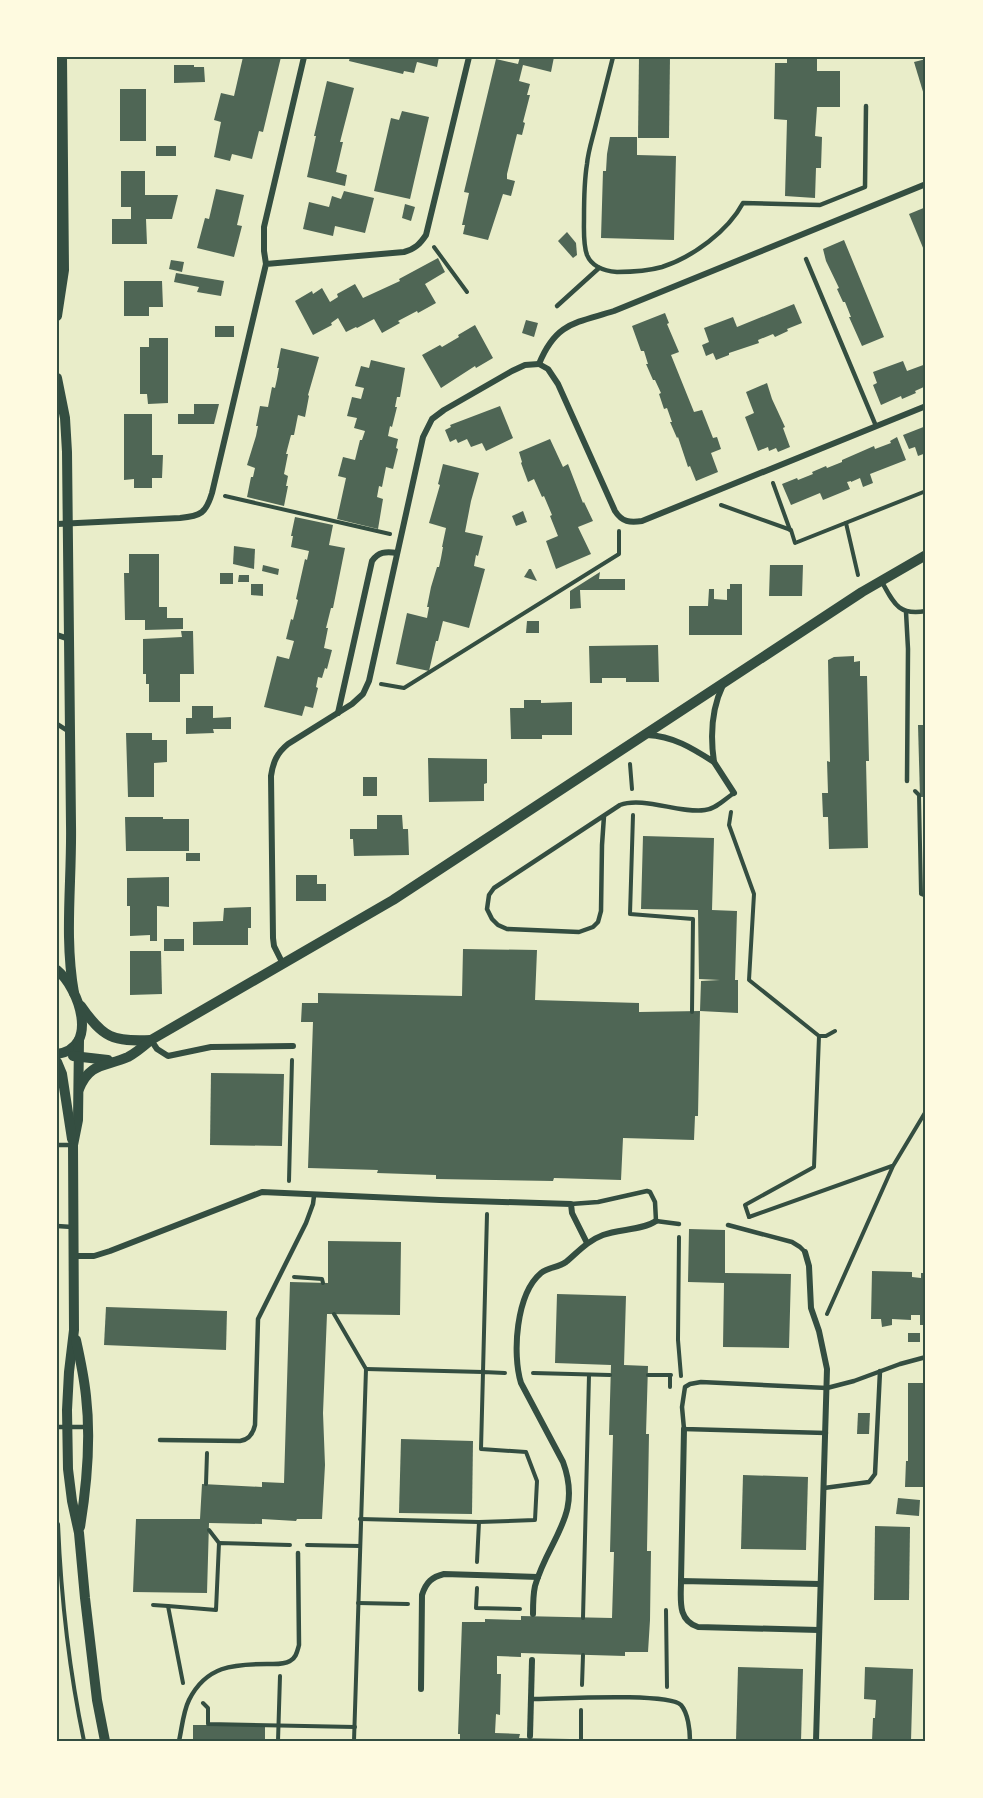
<svg xmlns="http://www.w3.org/2000/svg" width="983" height="1798" viewBox="0 0 983 1798" font-family="Commissioner,sans-serif">
<rect width="100%" height="100%" fill="#e9edc9"/>
<g fill="#4f6655">
<polygon points="243,57 281,57 263,132 259,131 252,159 232,154 230,161 214,157 221,122 214,120 221,93 234,96"/>
<polygon points="350,57 439,57 437,67 417,62 414,73 404,71 403,74 349,61"/>
<polygon points="520,57 554,57 551,72 523,65 519,81 530,84 527,95 530,95 523,122 525,123 522,135 517,134 507,174 507,179 515,181 511,196 503,194 488,240 463,234 465,225 462,225 469,193 464,192 496,59 518,64"/>
<polygon points="639,57 670,57 669,138 638,138"/>
<polygon points="787,57 817,57 817,71 840,71 840,107 817,107 815,136 822,137 821,168 816,168 815,198 785,196 787,120 774,119 775,63 787,63"/>
<polygon points="926,59 926,94 924,95 914,62"/>
<polygon points="174,65 194,65 194,67 204,67 205,82 174,83"/>
<polygon points="327,81 354,88 340,142 343,142 336,172 347,175 345,186 307,177 316,136 314,136"/>
<rect x="120" y="89" width="26" height="52"/>
<polygon points="402,111 429,117 410,199 374,191 391,118 399,120"/>
<polygon points="610,137 637,137 637,155 676,156 674,240 601,238 603,171 606,171 607,154"/>
<rect x="156" y="146" width="20" height="10"/>
<polygon points="121,171 145,171 145,195 178,195 172,219 146,219 147,244 112,244 112,219 131,219 131,207 121,207"/>
<polygon points="216,189 244,195 237,225 242,226 234,257 197,248 205,218 209,219"/>
<polygon points="344,191 374,198 365,233 335,226 333,236 303,229 309,202 329,207 332,196 341,199"/>
<polygon points="405,204 415,207 411,221 402,218"/>
<polygon points="926,207 926,255 909,214"/>
<polygon points="567,232 576,243 577,255 573,258 558,241"/>
<polygon points="844,240 884,337 862,346 849,317 851,317 845,302 843,302 837,289 839,288 826,261 823,249"/>
<polygon points="438,258 445,272 425,284 436,303 418,313 417,311 398,321 400,323 382,333 374,319 357,328 356,327 346,332 338,318 331,323 332,325 313,335 295,301 312,291 313,294 322,288 330,302 338,297 337,294 355,284 363,298 400,281 399,279"/>
<polygon points="171,260 184,262 182,272 169,269"/>
<polygon points="176,273 224,281 221,296 197,292 199,287 174,282"/>
<polygon points="124,281 162,281 163,307 149,307 149,316 124,316"/>
<polygon points="794,304 802,323 787,329 788,331 775,337 773,334 758,340 759,343 729,353 729,355 716,360 713,353 706,356 702,345 709,342 704,328 733,317 737,327"/>
<polygon points="665,313 669,323 667,324 679,352 671,355 694,412 702,410 713,438 717,437 721,449 711,453 718,472 696,481 690,466 688,467 678,437 677,438 670,422 672,422 667,408 664,409 659,394 661,393 655,380 653,380 646,364 648,364 644,351 641,351 632,326"/>
<polygon points="526,320 538,323 534,337 522,333"/>
<polygon points="475,325 493,358 476,368 475,366 441,388 422,355 440,345 442,347 459,337 458,335"/>
<rect x="215" y="326" width="19" height="11"/>
<polygon points="149,338 168,338 168,403 148,404 147,394 140,394 140,347 149,347"/>
<polygon points="281,348 319,357 308,395 309,396 305,417 298,415 294,435 291,435 286,454 288,454 284,474 288,476 286,486 288,486 284,506 247,497 251,477 253,477 255,468 247,465 256,436 258,426 256,426 260,406 268,407 272,387 275,388 277,379 279,368 277,368"/>
<polygon points="371,360 405,368 400,397 397,397 395,407 397,407 392,427 390,426 388,436 398,439 396,448 398,449 393,469 386,467 382,487 379,486 377,497 383,499 378,529 337,519 346,478 338,476 343,457 355,460 360,440 362,440 365,431 354,428 357,418 347,416 352,397 361,399 364,388 355,386 361,366 369,368"/>
<polygon points="903,361 907,371 926,364 926,386 915,391 916,393 902,399 901,396 881,405 873,385 877,383 873,372"/>
<polygon points="767,383 772,399 785,427 783,428 790,447 778,452 776,448 769,451 768,447 758,451 745,417 754,413 746,392"/>
<polygon points="194,404 219,404 214,424 178,424 178,414 194,414"/>
<polygon points="500,406 513,438 486,451 482,443 471,447 467,439 458,443 456,439 450,442 445,430 451,427 450,425"/>
<polygon points="124,414 152,414 152,455 163,455 162,478 152,478 152,488 134,488 134,479 124,480"/>
<polygon points="926,426 926,453 918,456 915,447 909,449 903,435"/>
<polygon points="897,437 906,460 870,474 873,483 863,487 860,478 851,482 851,481 847,482 850,489 823,500 820,493 791,505 782,484 797,478 798,480 813,474 812,472 826,466 827,468 842,462 842,460 874,446 875,449 891,443 890,441"/>
<polygon points="550,439 563,467 568,464 583,503 584,502 593,521 578,527 591,554 556,569 546,541 558,536 550,516 552,515 544,496 542,497 534,479 528,482 521,463 522,462 519,452"/>
<polygon points="443,464 479,473 471,501 465,532 483,536 478,556 476,555 474,566 485,569 469,628 443,621 438,641 436,641 429,671 396,664 407,613 427,618 429,607 427,607 431,587 437,567 439,567 441,558 443,547 442,547 446,528 429,523 440,485 438,484"/>
<polygon points="523,511 527,522 516,526 512,516"/>
<polygon points="295,517 333,525 329,545 345,548 333,608 331,608 326,628 328,628 324,648 332,650 327,669 325,668 322,678 318,677 316,687 318,688 313,708 305,706 302,716 264,707 277,656 289,659 294,641 286,639 291,619 293,620 298,600 296,599 305,559 307,560 309,551 291,547 293,536 291,536"/>
<polygon points="234,546 255,549 254,569 233,564"/>
<polygon points="129,554 159,554 159,607 167,607 167,618 183,618 183,629 145,630 145,620 125,620 124,573 129,573"/>
<polygon points="263,565 279,569 278,575 262,571"/>
<polygon points="770,565 803,565 802,596 769,596"/>
<polygon points="529,569 531,569 537,581 524,577"/>
<polygon points="600,572 599,579 625,579 625,590 580,590 581,608 570,609 570,591"/>
<rect x="220" y="573" width="13" height="11"/>
<polygon points="239,575 249,575 249,582 238,582"/>
<polygon points="251,584 263,584 263,596 251,595"/>
<polygon points="730,584 742,584 742,635 689,635 689,606 708,606 709,589 714,589 714,599 727,600 727,589 730,589"/>
<polygon points="527,621 539,621 539,633 526,633"/>
<polygon points="181,631 193,631 194,674 180,674 180,702 149,702 149,684 146,684 146,674 143,674 143,639 182,637"/>
<polygon points="658,645 659,682 626,682 626,678 602,678 602,683 590,683 589,646"/>
<polygon points="854,656 854,662 860,661 860,676 867,676 869,761 866,761 868,848 829,849 828,817 823,817 822,793 828,793 827,761 830,762 828,660 834,657"/>
<polygon points="524,700 541,700 541,703 572,702 572,735 542,735 542,739 511,739 510,708 524,708"/>
<polygon points="192,706 213,706 213,718 231,717 231,729 213,729 214,733 186,734 186,718 192,718"/>
<polygon points="918,725 926,725 926,797 920,797"/>
<polygon points="126,733 152,733 152,740 167,740 167,762 154,763 154,797 128,797"/>
<polygon points="428,758 487,759 487,783 484,784 484,801 429,802"/>
<rect x="363" y="777" width="14" height="19"/>
<polygon points="377,815 402,815 403,829 408,829 409,855 354,856 353,839 350,839 350,829 377,829"/>
<polygon points="125,817 163,817 163,819 189,819 189,851 126,851"/>
<polygon points="643,836 714,838 712,910 737,911 735,980 738,980 738,1013 700,1011 698,1116 695,1116 694,1140 623,1138 621,1180 554,1178 553,1181 436,1179 436,1175 377,1173 378,1170 308,1168 313,1022 301,1022 302,1003 318,1003 318,993 462,996 463,949 537,950 535,1000 639,1003 639,1012 700,1011 701,981 720,980 699,979 698,910 641,909"/>
<rect x="186" y="853" width="14" height="8"/>
<polygon points="296,875 317,875 317,884 326,884 326,901 296,901"/>
<polygon points="169,877 169,907 157,906 157,941 150,941 150,935 130,936 130,906 127,906 127,878"/>
<polygon points="251,907 251,928 248,928 248,945 193,945 193,922 223,921 224,908"/>
<rect x="164" y="939" width="20" height="12"/>
<polygon points="130,951 161,951 162,994 130,995"/>
<polygon points="211,1073 284,1074 282,1146 210,1145"/>
<polygon points="689,1229 725,1230 725,1273 791,1274 789,1348 723,1347 724,1283 688,1282"/>
<polygon points="328,1241 401,1242 400,1315 327,1314 323,1413 325,1465 322,1519 297,1519 296,1521 262,1519 262,1524 209,1523 207,1593 133,1592 136,1519 200,1519 202,1484 262,1487 262,1482 284,1483 290,1282 328,1283"/>
<polygon points="872,1271 912,1272 912,1277 921,1278 921,1273 926,1273 926,1325 920,1325 920,1315 911,1315 911,1320 892,1319 892,1325 882,1327 881,1319 871,1319"/>
<polygon points="557,1294 626,1296 624,1365 648,1366 646,1434 649,1434 647,1551 651,1551 650,1620 648,1652 625,1652 625,1656 521,1653 521,1657 497,1656 497,1674 501,1674 500,1715 496,1714 495,1733 520,1734 519,1738 570,1739 570,1741 460,1741 460,1734 458,1734 462,1622 485,1622 485,1619 521,1620 521,1616 612,1618 614,1552 610,1552 613,1435 609,1435 611,1365 555,1363"/>
<polygon points="106,1307 227,1311 226,1350 104,1345"/>
<rect x="908" y="1333" width="12" height="9"/>
<polygon points="908,1383 926,1383 926,1487 905,1487 906,1461 908,1461"/>
<polygon points="858,1413 870,1413 869,1434 857,1434"/>
<polygon points="401,1439 473,1441 472,1514 399,1513"/>
<polygon points="743,1475 808,1477 806,1550 741,1549"/>
<polygon points="898,1498 920,1500 919,1516 896,1514"/>
<polygon points="875,1526 910,1527 909,1600 874,1600"/>
<polygon points="738,1667 803,1669 801,1741 736,1741"/>
<polygon points="865,1667 913,1669 911,1741 872,1741 873,1718 875,1718 876,1700 864,1699"/>
<rect x="193" y="1725" width="72" height="16"/>
</g>
<g fill="none" stroke-linecap="round" stroke-linejoin="round">
<g stroke="#344e41" stroke-width="4">
<polyline points="434,247 467,292"/>
<polyline points="773,483 790,530"/>
<polyline points="225,496 390,534"/>
<polyline points="721,505 791,530 795,543 926,491"/>
<polyline points="846,523 858,575"/>
<polyline points="381,684 404,688 619,554 619,531"/>
<polyline points="630,764 632,789"/>
<polyline points="915,791 919,795 921,894 926,896"/>
<polyline points="731,812 729,825 754,894 749,980 819,1036"/>
<polyline points="633,815 630,914 693,919 692,1012"/>
<polyline points="289,1181 292,1060"/>
<polyline points="749,1217 745,1205 814,1167 819,1036 826,1036 835,1031"/>
<polyline points="749,1217 892,1166"/>
<polyline points="679,1237 678,1340 681,1376"/>
<polyline points="294,1277 322,1279 323,1283"/>
<polyline points="334,1314 366,1369 354,1741"/>
<polyline points="827,1314 893,1166 926,1111"/>
<polyline points="366,1369 483,1372 487,1214"/>
<polyline points="533,1373 610,1375"/>
<polyline points="648,1375 671,1375"/>
<polyline points="670,1387 670,1375"/>
<polyline points="206,1484 207,1453"/>
<polyline points="360,1519 479,1522"/>
<path d="M58 1524C61 1597 69 1670 84 1741"/>
<polyline points="209,1530 219,1543"/>
<polyline points="307,1545 360,1546"/>
<polyline points="477,1562 479,1522 535,1520 537,1481 526,1452 481,1449 483,1372 505,1373"/>
<polyline points="477,1588 476,1608 520,1609"/>
<polyline points="358,1603 408,1604"/>
<polyline points="153,1605 168,1606"/>
<polyline points="666,1610 667,1687"/>
<polyline points="583,1618 589,1375"/>
<polyline points="183,1683 168,1606 216,1610 219,1543 290,1545"/>
<polyline points="582,1685 583,1655"/>
<polyline points="203,1703 208,1708 208,1724 355,1727"/>
<polyline points="581,1739 581,1710"/>
<polyline points="278,1741 280,1676"/>
</g>
<g stroke="#344e41" stroke-width="4.5">
<path d="M613 57C607 81 601 104 595 128 592 140 588 152 587 164 584 182 584 200 584 218 584 230 583 244 587 255 592 267 605 271 617 272 632 272 648 271 662 267 693 257 728 231 743 203L820 205 865 187 866 106"/>
<polyline points="806,259 876,426"/>
<polyline points="557,306 599,268"/>
<path d="M882 582C894 604 899 616 926 611"/>
<polyline points="906,612 908,649 907,781"/>
<polyline points="57,724 68,731"/>
<path d="M604 816 602 845 601 911 598 922 593 927 579 932 507 929 498 925 492 919 487 909 489 895 494 888 620 805C643 796 681 814 705 810 716 809 725 799 734 793"/>
<polyline points="57,1145 73,1145"/>
<polyline points="571,1204 598,1202 647,1191 650,1192 655,1202 656,1221 679,1224"/>
<polyline points="728,1225 792,1242 800,1247 805,1252"/>
<polyline points="57,1226 72,1227"/>
<polyline points="57,1427 87,1427"/>
<polyline points="826,1433 684,1429 682,1407 685,1387 690,1384 701,1382 827,1388 854,1381 900,1364 926,1357"/>
<path d="M160 1440 240 1441C248 1440 253 1434 255 1425L258 1319 306 1223 313 1204 314 1196"/>
<polyline points="824,1488 869,1482 875,1474 880,1371"/>
<path d="M531 1699C555 1699 668 1692 681 1705 688 1713 690 1730 690 1741"/>
<path d="M179 1741C182 1728 183 1712 189 1700 206 1666 233 1664 267 1664 275 1664 283 1665 290 1661 296 1658 297 1652 299 1645L298 1553"/>
</g>
<g stroke="#344e41" stroke-width="6">
<polyline points="266,264 264,251 264,227 304,57"/>
<path d="M539 364 548 369 558 384 615 511C622 522 630 523 642 521L926 406"/>
<path d="M539 364C556 322 576 323 614 311L926 184"/>
<path d="M57 524 180 518C201 516 206 513 212 493L266 264 404 252C415 249 420 244 426 235L469 57"/>
<polyline points="57,635 69,639"/>
<path d="M338 713 372 561C378 552 386 551 397 553"/>
<path d="M647 735C673 736 692 748 714 762 710 735 711 710 723 685"/>
<polyline points="714,762 734,793"/>
<path d="M283 964 274 946 273 938 271 776C273 762 277 753 288 744L352 704 363 694 369 681 423 437 432 419 444 410 512 371 525 365 539 364"/>
<polyline points="151,1040 157,1049 168,1056 211,1047 293,1046"/>
<polyline points="805,1252 809,1266 811,1308 819,1331 827,1369 816,1741"/>
<polyline points="74,1256 94,1256 110,1251 262,1192 440,1200 571,1204 572,1213 587,1243"/>
<polyline points="681,1581 684,1429"/>
<path d="M533 1614C533 1605 533 1595 535 1586 548 1539 583 1516 563 1462L521 1383C512 1354 516 1294 541 1273 548 1267 558 1268 566 1262 578 1252 587 1241 603 1235 619 1229 643 1230 656 1221"/>
<path d="M819 1630 698 1627C677 1620 681 1600 681 1581L820 1584"/>
<path d="M421 1689 422 1595C426 1582 432 1577 444 1574L538 1577"/>
<polyline points="530,1736 532,1660"/>
</g>
<g stroke="#344e41" stroke-width="10">
<polyline points="57,316 64,270 62,57"/>
<path d="M57 378 65 418 67 452C68 577 70 701 71 825 72 881 64 937 74 993"/>
<path d="M57 970C79 988 100 1048 57 1054"/>
<path d="M81 1006C103 1038 113 1042 151 1040"/>
<polyline points="79,1040 78,1120 73,1145 74,1330 69,1372 67,1410 68,1469 72,1501 79,1533 85,1598 97,1700 105,1741"/>
<polyline points="73,1056 108,1060"/>
<polyline points="57,1062 62,1074 72,1139"/>
<path d="M79 1089C90 1062 105 1067 128 1057 136 1053 144 1046 151 1040L393 900 862 592 926 555"/>
<path d="M76 1340C80 1358 84 1377 86 1396 91 1439 87 1484 80 1527"/>
</g>
</g>
<rect width="983" height="1798" fill="none" stroke="#fefae0" stroke-width="117"/>
<rect x="58" y="58" width="866" height="1682" fill="none" stroke="#344e41" stroke-width="2"/>
</svg>
